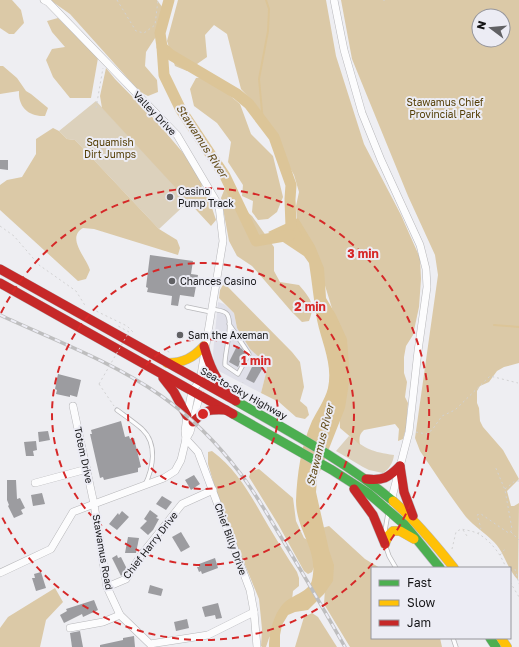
<svg xmlns="http://www.w3.org/2000/svg" width="519" height="647" viewBox="0 0 519 647" font-family="'Golos Text',sans-serif">
<rect width="100%" height="100%" fill="#eeeef2"/>
<polygon fill="#e0e0e9" points="218,302 224,304 234,313 237,328 250,349 265,360 267,369 261,393 215,369 213,353"/>
<g fill="#dcd1bc">
<polygon points="96,101 189,201 159,229 75,140 67,139 59,131"/>
<path d="M349 436C366 449 372 452 394 455 393 463 389 469 383 473L369 470 363 467 336 451Z"/>
</g>
<g fill="#dbc9a7" fill-rule="evenodd">
<polygon points="0,0 12,0 21,10 24,23 14,34 9,34 0,28"/>
<polygon points="50,0 157,0 163,8 157,35 146,52 145,66 157,80 158,92 148,96 140,92 70,14"/>
<path d="M178 0H326L336 56 364 144 401 215 420 258 421 279 419 307 413 335 406 346 404 357V373L407 382 405 397 408 403 406 428 403 439 398 441 399 429 395 424 364 430C359 434 359 439 360 445L340 428 335 318 318 263 297 223 296 206 299 192 294 175 254 103 241 89 227 34 214 25 205 35 207 57 187 71 175 66 167 41Z"/>
<path d="M341 0H519V363L504 367 497 371 489 382 480 386 477 391V403L479 408 480 421 483 427 503 450 519 479 507 491 511 506H514L519 503 518 580C507 569 505 553 494 542 485 533 474 526 466 517 450 496 435 473 420 451L415 438 438 275 435 255 408 196 352 59ZM479 16H503V40H479Z"/>
<polygon points="58,18 98,58 91,98 70,98 53,77 46,60 52,49 65,47 52,32 47,21"/>
<path d="M0 66H3L17 78 26 91 31 94 48 108 45 116C29 117 18 107 19 91L0 94Z"/>
<polygon points="106,68 115,79 156,121 184,154 202,183 201,193 208,196 216,220 211,226 102,108 100,96"/>
<polygon points="212,76 225,82 228,94 240,104 251,134 273,156 283,197 277,212 268,219 258,220 252,212 253,201 242,196 243,185 228,162 231,142 217,123 194,106 190,89 196,78"/>
<path d="M53 128 59 131 67 139 75 140 159 229 177 240 180 248 178 255 94 229 83 228C66 238 86 257 90 270L86 279 78 281 0 210V185L7 180 22 177 36 154V139Z"/>
<path d="M225 188 233 193 239 205 252 216 274 247V271L280 282 299 285C310 298 316 304 309 321L302 322 291 311 252 266 237 256 229 241 221 198Z"/>
<polygon points="224,283 292,352 300,362 304,387 300,401 307,407 309,415 305,419 296,417 279,402 261,393 267,369 265,360 260,358 250,349 237,328 234,313 219,298 220,290"/>
<path d="M212 451C239 471 252 498 269 527 278 542 287 557 297 572L299 578V586L293 591 292 600 269 638 266 647H262L261 646 262 629 259 599 219 501 208 464V452Z"/>
<polygon points="259,469 293,498 296,521 304,538 313,543 316,562 312,572 308,574 304,571 278,524 249,477 251,471"/>
<polygon points="329,526 365,559 380,568 372,568 372,638 440,638 442,647 350,647 324,604 325,589 322,528"/>
<polygon points="55,588 63,602 46,620 40,647 0,647 0,628 8,617"/>
<polygon points="312,613 318,617 337,647 295,647 304,617"/>
</g>
<path fill="#dcc598" d="M298 218 315 246 324 268 326 298 336 315 347 339 350 377 345 408 317 479 316 492 329 550 334 565 333 581 324 594 308 610 295 612 288 615 282 625 280 635V647H269C269 633 274 612 285 602 293 595 310 591 312 580 319 549 296 531 296 501 297 474 301 446 312 421 317 411 325 400 328 388 333 364 322 344 317 320 314 302 312 282 309 263L304 256 268 232Z"/>
<g fill="none" stroke-linecap="round" stroke-linejoin="round">
<g stroke="#dcc598" stroke-width="2">
<polyline points="263,122 259,79 268,31 269,9 266,0"/>
<polyline points="494,325 519,327"/>
</g>
<g stroke="#dcc598" stroke-width="11">
<polyline points="169,0 160,33 162,47 171,55 237,94 249,104 274,137 291,185 290,199 291,227 296,236"/>
<polyline points="162,47 164,75 181,110 225,176 256,241 290,235"/>
</g>
</g>
<g fill="#9c9ca0">
<polygon points="0,160 8,160 8,170 0,169"/>
<polygon points="150,255 193,261 191,274 198,275 194,297 180,295 178,306 171,305 172,296 147,292 148,288 146,287"/>
<polygon points="237,346 242,349 245,353 238,367 229,362"/>
<polygon points="256,359 265,364 254,383 246,379"/>
<polygon points="58,374 81,380 77,397 70,395 70,397 56,394 57,390 55,389"/>
<polygon points="121,421 125,437 129,436 130,439 134,438 141,467 138,468 138,472 104,480 103,477 100,478 90,434 92,434 91,430"/>
<polygon points="48,431 50,440 39,442 38,432"/>
<polygon points="36,441 37,450 33,451 34,456 26,456 24,442"/>
<polygon points="194,475 200,484 191,490 185,480"/>
<polygon points="7,480 16,480 17,499 20,498 25,508 21,510 23,514 14,518 8,506 9,505 7,500"/>
<polygon points="42,493 45,504 33,506 31,495"/>
<polygon points="162,496 172,502 166,510 156,504"/>
<polygon points="150,510 158,516 156,518 159,519 153,530 148,535 140,528 147,521 144,519"/>
<polygon points="122,511 129,517 117,530 109,524 118,513 119,515"/>
<polygon points="181,532 190,547 181,552 172,537"/>
<polygon points="128,537 139,538 136,553 125,553"/>
<polygon points="117,555 118,558 121,557 127,569 121,576 112,558"/>
<polygon points="215,558 218,568 202,574 201,571 199,572 197,567 199,567 199,564"/>
<polygon points="41,572 46,588 36,591 32,578 35,578 34,574"/>
<polygon points="150,585 163,589 161,596 148,593"/>
<polygon points="94,600 98,610 83,617 82,614 64,623 60,615 67,611 66,609"/>
<polygon points="218,603 222,618 216,619 215,615 205,617 202,607"/>
<polygon points="187,619 189,628 176,631 174,622"/>
<polygon points="80,631 83,647 72,647 70,633"/>
<polygon points="134,636 135,647 100,647 100,645 123,640 123,638"/>
</g>
<g fill="none" stroke-linecap="round" stroke-linejoin="round">
<g stroke="#b7b7ba" stroke-width="5">
<g id="lane">
<polyline points="187,307 211,312"/>
<path d="M212 309C216 310 224 310 227 314 234 324 224 354 225 365L238 374 249 354 229 324"/>
<path d="M117 410C125 416 134 422 142 429 158 444 153 468 145 485"/>
<polyline points="385,531 388,513"/>
<polyline points="386,547 389,556 396,568"/>
<polyline points="453,638 456,647"/>
</g>
</g>
<g stroke="#b7b7ba" stroke-width="8">
<g id="street">
<polyline points="44,0 48,2 177,135 219,206 223,241 200,381 192,391 187,416 185,431 186,439 181,460 175,471 164,478 94,504 107,587 120,615 150,644 208,635 254,612"/>
<polyline points="334,0 344,50 362,113 381,160 420,245 426,269 427,287 418,351 409,432 391,501"/>
<polyline points="186,439 198,452 250,590 254,612 257,647"/>
<polyline points="186,439 190,432 200,394"/>
<polyline points="35,483 87,469"/>
<polyline points="0,573 51,549 73,512 94,504 73,406"/>
<polyline points="107,587 126,579 142,554 182,504 213,490"/>
<polyline points="70,628 103,622 120,615"/>
</g>
</g>
<g stroke="#b7b7ba" stroke-width="10">
<g id="fast">
<path d="M236 401C290 432 345 461 393 501"/>
<polyline points="233,414 332,470 368,493 405,525 440,568"/>
<polyline points="490,638 496,647"/>
</g>
</g>
<g stroke="#b7b7ba" stroke-width="10">
<g id="slow">
<path d="M167 363C183 363 193 358 204 346"/>
<path d="M393 501C416 521 435 544 454 568"/>
<polyline points="385,544 388,536 393,531 400,531 414,539"/>
<polyline points="501,638 507,647"/>
</g>
</g>
<g stroke="#b7b7ba" stroke-width="10">
<g id="jam">
<polyline points="0,269 236,401"/>
<polyline points="0,283 233,414"/>
<path d="M204 346C209 364 215 379 228 393"/>
<polyline points="163,378 174,392 187,416"/>
<path d="M193 422C205 410 209 409 226 410"/>
<polyline points="400,466 404,492 413,516"/>
<path d="M366 479C383 481 388 478 400 466"/>
<polyline points="354,489 373,515 385,544"/>
</g>
</g>
<g stroke="#d2d2d3" stroke-width="1" stroke-dasharray="2 3" stroke-linecap="butt">
<polyline points="117,0 136,31 144,33 155,25 158,0"/>
<polyline points="383,0 385,0"/>
<polyline points="96,108 103,68"/>
<polyline points="0,226 14,236 39,265 76,291 86,307"/>
<polyline points="92,309 127,326 134,333"/>
<polyline points="163,349 171,353"/>
<polyline points="99,384 114,406"/>
<polyline points="239,392 243,382"/>
<polyline points="416,432 426,434 432,430 442,416 455,410 490,376 518,383"/>
<polyline points="505,489 515,481 519,481"/>
<polyline points="463,530 467,536"/>
<polyline points="511,532 519,540"/>
<polyline points="478,534 481,528 477,515 481,514 507,532 510,533 512,529 505,490 495,466"/>
<path d="M452 549 456 532 461 529C466 530 472 531 477 533 490 540 501 554 506 568"/>
<polyline points="500,555 505,549"/>
<polyline points="515,569 519,584"/>
<polyline points="510,582 519,597"/>
</g>
<use href="#lane" stroke="#fcfcfd" stroke-width="3.5"/>
<use href="#street" stroke="#fcfcfd" stroke-width="7"/>
<use href="#fast" stroke="#4caf50" stroke-width="9"/>
<use href="#slow" stroke="#ffc107" stroke-width="9"/>
<use href="#jam" stroke="#c62828" stroke-width="9"/>
<g stroke="#bebebf" stroke-width="3.5">
<path id="rail" d="M0 315C54 340 111 361 160 395 190 416 218 444 240 473 254 491 266 512 278 532 301 570 323 608 345 647"/>
</g>
<use href="#rail" stroke="#ececf4" stroke-width="2" stroke-dasharray="6" stroke-linecap="butt"/>
<polyline stroke="#d2d2d3" stroke-width="1" stroke-dasharray="2 3" stroke-linecap="butt" points="99,384 129,332 118,326"/>
</g>
<g fill="none" stroke="#d62828" stroke-width="2" stroke-dasharray="7 5">
<circle cx="203" cy="414" r="75"/>
<circle cx="203" cy="414" r="151"/>
<path d="M1 313A226 226 0 1 1 1 515"/>
</g>
<g fill="#616164" stroke="#ececf4" stroke-width="1.5">
<circle cx="170" cy="197" r="4"/>
<circle cx="172" cy="281" r="4"/>
<circle cx="180" cy="335" r="4"/>
</g>
<g text-anchor="middle" stroke-width="4" stroke-linejoin="round" paint-order="stroke">
<g font-size="10" fill="#523c03" stroke="#ececf4">
<text x="445" y="106">Stawamus Chief<tspan x="445" dy="12">Provincial Park</tspan></text>
<text x="110" y="146">Squamish<tspan x="110" dy="12">Dirt Jumps</tspan></text>
</g>
<g font-size="10" fill="#151517" stroke="#ececf4">
<text transform="translate(155 113) rotate(46)" y="4">Valley Drive</text>
<text transform="translate(244 393) rotate(29)" y="4">Sea-to-Sky Highway</text>
<text transform="translate(84 455) rotate(78)" y="4">Totem Drive</text>
<text transform="translate(231 539) rotate(70)" y="4">Chief Billy Drive</text>
<text transform="translate(150 545) rotate(-52)" y="4">Chief Harry Drive</text>
<text transform="translate(103 552) rotate(80)" y="4">Stawamus Road</text>
</g>
<g font-size="10" fill="#151517" stroke="#ececf4" text-anchor="start">
<text x="178" y="195">Casino<tspan x="178" dy="12">Pump Track</tspan></text>
<text x="180" y="285">Chances Casino</text>
<text x="188" y="339">Sam the Axeman</text>
</g>
<g font-size="11" font-style="italic" fill="#634c19" stroke="#ececf4">
<text transform="translate(202 141) rotate(57)" y="4">Stawamus River</text>
<text transform="translate(320 445) rotate(-76)" y="4">Stawamus River</text>
</g>
</g>
<circle cx="203" cy="414" r="6" fill="#d62828" stroke="#ececf4" stroke-width="2"/>
<g font-size="12" text-anchor="middle" font-weight="bold" fill="#d62828" stroke="#ececf4" stroke-width="4" stroke-linejoin="round" paint-order="stroke">
<text x="363" y="258">3 min</text>
<text x="310" y="311">2 min</text>
<text x="256" y="365">1 min</text>
</g>
<rect x="371" y="567" width="140" height="72" fill="#ececf4" stroke="#96969c"/>
<rect x="379" y="580" width="20" height="6" fill="#4caf50" stroke="#96969c"/>
<text x="407" y="587" font-size="12" fill="#151517">Fast</text>
<rect x="379" y="600" width="20" height="6" fill="#ffc107" stroke="#96969c"/>
<text x="407" y="607" font-size="12" fill="#151517">Slow</text>
<rect x="379" y="620" width="20" height="6" fill="#c62828" stroke="#96969c"/>
<text x="407" y="627" font-size="12" fill="#151517">Jam</text>
<g transform="translate(491 28) rotate(286)"><circle r="19" fill="#ececf4" stroke="#96969c"/>
<path d="M0-3L7 15L0 10L-7 15Z" fill="#616164"/>
<text y="-6" font-size="11" font-weight="bold" text-anchor="middle" fill="#151517">N</text>
</g>
</svg>
